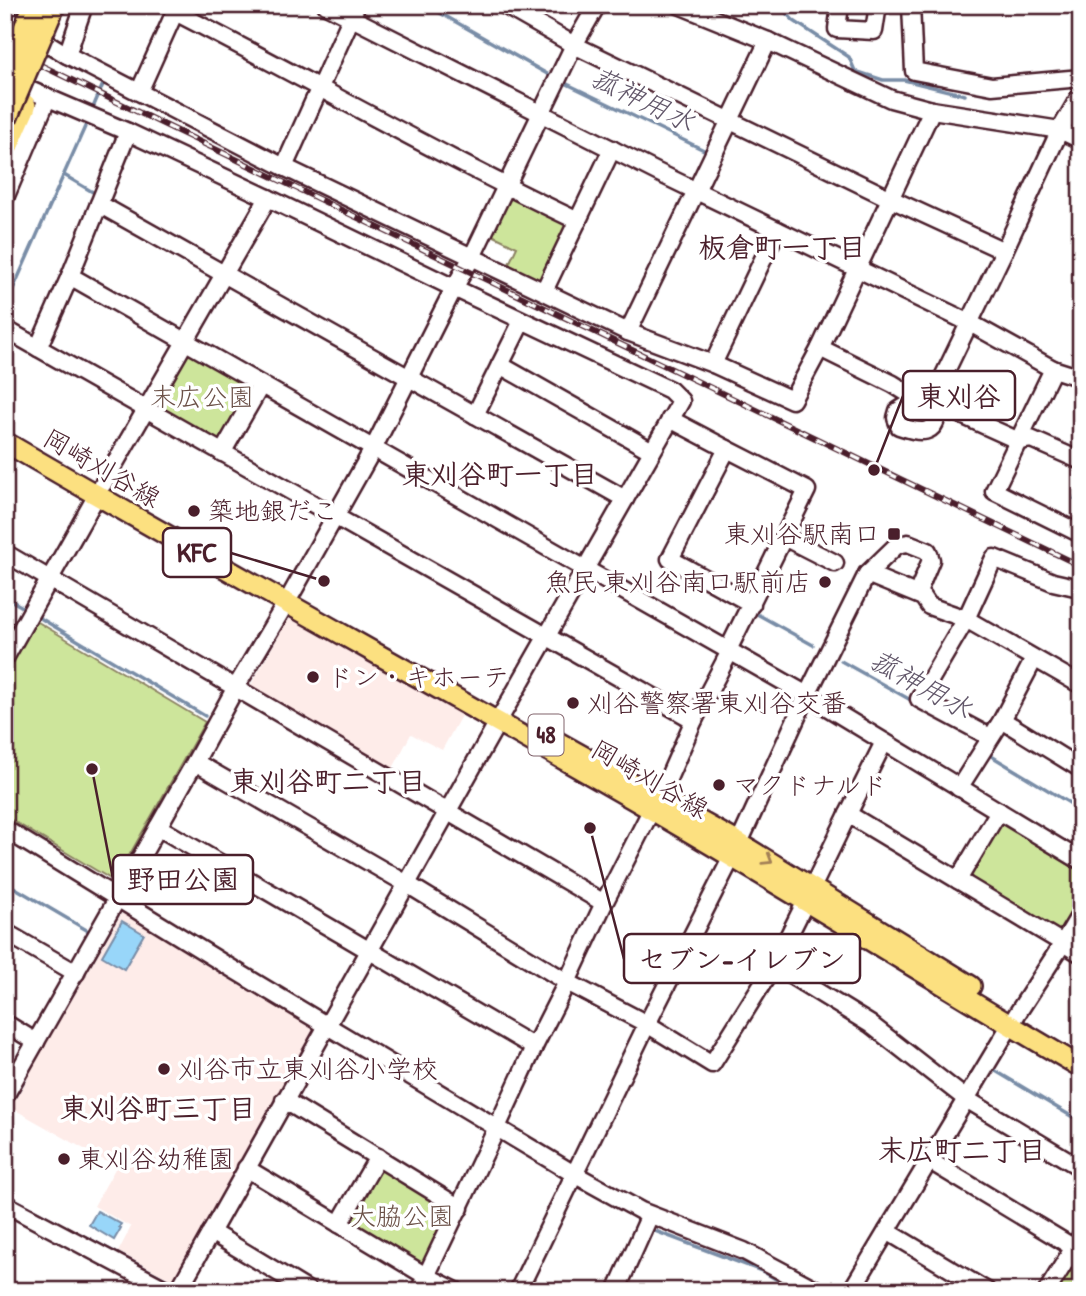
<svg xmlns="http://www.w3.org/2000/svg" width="1086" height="1296" viewBox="0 0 1086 1296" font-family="'Patrick Hand','Klee One',sans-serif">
<rect width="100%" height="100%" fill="#fff"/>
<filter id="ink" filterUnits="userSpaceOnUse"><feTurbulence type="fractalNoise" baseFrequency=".0143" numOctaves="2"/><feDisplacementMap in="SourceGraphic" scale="14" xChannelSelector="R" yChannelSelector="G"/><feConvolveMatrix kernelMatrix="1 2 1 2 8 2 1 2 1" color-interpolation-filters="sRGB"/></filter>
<g filter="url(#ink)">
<g fill="#feece9">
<polygon points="296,618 462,714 442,750 411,734 391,772 252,691 251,685 288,620"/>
<polygon points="122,913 227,978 317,1030 174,1282 118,1252 131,1227 94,1206 116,1167 10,1107"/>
</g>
<g fill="#cde59b" stroke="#8c8263" stroke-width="2">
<polygon points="509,195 570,223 541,284 507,268 517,247 490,234"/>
<polygon points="188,349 255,387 221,448 153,408"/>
<polygon points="33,619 205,722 117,877 109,878 5,816 5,668"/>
<polygon points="995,824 1001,824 1081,872 1081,896 1057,935 965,880"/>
<polygon points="379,1165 450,1207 422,1266 345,1220"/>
<polygon points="1074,1258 1081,1262 1081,1291 1054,1291"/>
</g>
<g fill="#98d6f9" stroke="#798da7" stroke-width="2">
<polygon points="122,921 144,934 124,969 102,956"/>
<polygon points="97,1211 121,1224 119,1227 121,1228 114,1240 89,1225"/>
</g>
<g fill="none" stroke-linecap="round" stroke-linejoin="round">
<g stroke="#798da7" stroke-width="3.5">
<polyline points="426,5 549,75"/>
<polyline points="778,5 794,21 849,57 855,71 883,80 904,80 965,95"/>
<polyline points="5,32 15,37"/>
<polyline points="44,52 65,63"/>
<polyline points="563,82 706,151"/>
<polyline points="92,110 104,82"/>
<polyline points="64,175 96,194"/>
<polyline points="5,307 88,120"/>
<polyline points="642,332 639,327 652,301"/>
<polyline points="1081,487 1075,499 1081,502"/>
<polyline points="5,597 26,609"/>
<polyline points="757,614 813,645"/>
<polyline points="35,615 205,716"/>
<polyline points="841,661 916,703"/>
<polyline points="988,754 1081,810"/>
<polyline points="5,882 90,932"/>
<polyline points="1075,910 1081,900"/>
<polyline points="5,1067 10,1070"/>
<polyline points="994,1070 1081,1122"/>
<polyline points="5,1113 25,1079"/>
<polyline points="5,1194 70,1229"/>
<polyline points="655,1231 762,1271 796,1291"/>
<polyline points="80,1234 173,1283"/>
</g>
<g stroke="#4a1f2b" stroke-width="21">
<g id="minor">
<polyline points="326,5 657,172 970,323 1053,369 1081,378"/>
<polyline points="504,5 574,45 891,199 1004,251"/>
<polyline points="679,5 768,41 891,99 932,110 1060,130 1081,140"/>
<polyline points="840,5 837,29 874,31 878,5"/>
<polyline points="911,5 914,71 992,86 1081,78"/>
<path d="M175 12C310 81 441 156 578 221"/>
<polyline points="5,17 67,55 284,167 628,332 713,364 792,400 820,348 932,110"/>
<polyline points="67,55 84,5"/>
<polyline points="11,82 128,132"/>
<polyline points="139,92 178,5"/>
<polyline points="284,167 357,5"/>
<polyline points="5,198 48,97"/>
<polyline points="99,204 625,499"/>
<polyline points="70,276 807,695 1081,861"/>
<polyline points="544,291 612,149"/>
<polyline points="5,329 694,720 727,657 728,650 807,490 727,449 670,559 752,604"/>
<polyline points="628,332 768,41"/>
<polyline points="38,348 70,276 128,132 268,198 454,288 472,257 574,45 597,5"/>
<polyline points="820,348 893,384 917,399 931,402 938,409 957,413 1019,441 1031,439 1081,461"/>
<polyline points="713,364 777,230"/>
<polyline points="500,365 652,451"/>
<polyline points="1053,369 994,491 1081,534"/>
<path d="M917 399 898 411 896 418 899 426C920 433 936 437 938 409"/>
<polyline points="931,402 1004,251 1060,130 1081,94"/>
<polyline points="475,415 522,321"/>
<polyline points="670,419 727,449"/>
<polyline points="222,453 261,385"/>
<polyline points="103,484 268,198"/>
<polyline points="784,537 835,563"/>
<polyline points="5,553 604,903"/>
<polyline points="867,574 923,597 929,606 966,619 1081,685"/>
<polyline points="5,658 97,495"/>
<polyline points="1002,720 1081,769"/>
<polyline points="990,737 919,699 966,619 994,558 1053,582 1075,587 1081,590"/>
<polyline points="195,762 407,884 567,982 647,1024 712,1064 774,965 806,901"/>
<polyline points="959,788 1002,720 1034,659"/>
<polyline points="848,814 884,742"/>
<polyline points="158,827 534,1047"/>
<polyline points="5,829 226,965 574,1174 641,1211 744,1251 819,1291"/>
<polyline points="958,880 999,811"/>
<polyline points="812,888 848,814 1081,954"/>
<polyline points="5,932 76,973"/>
<polyline points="774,965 870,1024 966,1099 1081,1168"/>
<polyline points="5,1023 36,1042"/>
<polyline points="5,1096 195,762 236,687 292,593 373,449 454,288 670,390 681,401 504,711 178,1291"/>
<polyline points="284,1100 460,1208"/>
<polyline points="930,1161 1081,1252"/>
<polyline points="246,1168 426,1276 456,1291"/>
<polyline points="5,1204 169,1291"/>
<polyline points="339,1224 378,1157"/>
<polyline points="887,1231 987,1291"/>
<polyline points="211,1232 309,1291"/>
<polyline points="419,1291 493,1136 534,1047 567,982 604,903 658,797 663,790 694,720"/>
<polyline points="518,1291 647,1024 739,843 807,695 867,574 897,545 908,543 928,551 931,560 917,594"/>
<polyline points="616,1291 650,1215"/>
<polyline points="851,1291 1017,1014 1063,943 1081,913"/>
<polyline points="1047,1291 1081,1236"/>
</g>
</g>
<g stroke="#4a1f2b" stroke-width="24">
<g id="major">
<path d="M5 442C219 567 437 686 652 810 796 893 937 983 1081 1067"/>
<polyline points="538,731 739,843 971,986"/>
</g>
</g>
<g stroke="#4a1f2b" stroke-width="28">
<polyline id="highway" points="5,149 24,106"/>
</g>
<use href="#minor" stroke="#fff" stroke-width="16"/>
<use href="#major" stroke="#fce080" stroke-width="19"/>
<use href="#highway" stroke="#fce080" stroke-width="23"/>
<g stroke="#4a1f2b" stroke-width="6">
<polyline id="rail" points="5,48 1081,566"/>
</g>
<use href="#rail" stroke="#fff" stroke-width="3.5" stroke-dasharray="10" stroke-linecap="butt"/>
<g stroke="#4a1f2b" stroke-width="28" stroke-linecap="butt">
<g id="highway-bridge">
<polyline points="5,77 36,5"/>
<polyline points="5,118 53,5"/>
</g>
</g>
<use href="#highway-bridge" stroke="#fce080" stroke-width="23"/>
</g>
<defs><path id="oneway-chevron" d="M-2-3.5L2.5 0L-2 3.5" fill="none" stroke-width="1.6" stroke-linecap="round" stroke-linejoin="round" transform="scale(1.75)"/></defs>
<use stroke="#a38056" href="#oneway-chevron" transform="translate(768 860) rotate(32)"/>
</g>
<g fill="#4a1f2b" stroke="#fff" stroke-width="2.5">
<circle cx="194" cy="511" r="7"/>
<rect x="887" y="527" width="14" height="14" rx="3.5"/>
<circle cx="825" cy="582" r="7"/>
<circle cx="313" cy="677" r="7"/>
<circle cx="573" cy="703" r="7"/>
<circle cx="719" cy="785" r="7"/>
<circle cx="164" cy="1069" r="7"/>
<circle cx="64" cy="1159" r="7"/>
</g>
<g text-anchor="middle" stroke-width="7" stroke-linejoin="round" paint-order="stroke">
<rect fill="#fff" stroke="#80626b" stroke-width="2" x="528.5" y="714.5" width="35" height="41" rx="5"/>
<g font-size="24" font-weight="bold" fill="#4a1f2b">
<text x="546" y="743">48</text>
</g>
<g font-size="26" fill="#6b5047" stroke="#fff">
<text x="202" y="406">末広公園</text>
<text x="402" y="1225">大脇公園</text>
</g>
<g font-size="26" fill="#4a1f2b" stroke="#fff">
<text transform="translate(102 468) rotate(30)" y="9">岡崎刈谷線</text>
<text transform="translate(650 779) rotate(30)" y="9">岡崎刈谷線</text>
</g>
<g font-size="26" fill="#4a1f2b" stroke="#fff" text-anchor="start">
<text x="208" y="520">築地銀だこ</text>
<text x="880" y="543" text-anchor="end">東刈谷駅南口</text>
<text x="811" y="591" text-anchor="end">魚民 東刈谷南口駅前店</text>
<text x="327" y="686">ドン・キホーテ</text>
<text x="587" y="712">刈谷警察署東刈谷交番</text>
<text x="733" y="794">マクドナルド</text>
<text x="178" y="1078">刈谷市立東刈谷小学校</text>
<text x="78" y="1168">東刈谷幼稚園</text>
</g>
<g font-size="28" font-style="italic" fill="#615669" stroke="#fff">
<text transform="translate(643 99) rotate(26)" y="10">菰神用水</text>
<text transform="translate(921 684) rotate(29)" y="10">菰神用水</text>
</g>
<g font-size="28" font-weight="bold" fill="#4a1f2b" stroke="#fff">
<text x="782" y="257">板倉町一丁目</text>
<text x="500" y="484">東刈谷町一丁目</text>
<text x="328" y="791">東刈谷町二丁目</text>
<text x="158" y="1118">東刈谷町三丁目</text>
<text x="962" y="1160">末広町二丁目</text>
</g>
</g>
<path fill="none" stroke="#4a1f2b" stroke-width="2.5" d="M874 470L903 396M324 581L231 553M92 769L113 879M590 828L624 959"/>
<g fill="#4a1f2b" stroke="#fff" stroke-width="2.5">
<circle cx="874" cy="470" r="7"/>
<circle cx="324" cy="581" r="7"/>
<circle cx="92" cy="769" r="7"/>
<circle cx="590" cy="828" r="7"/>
</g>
<g fill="#fff" stroke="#4a1f2b" stroke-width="2.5">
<rect x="903" y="371" width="112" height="49" rx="7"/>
<rect x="163" y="528" width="68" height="49" rx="7"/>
<rect x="113" y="855" width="140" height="49" rx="7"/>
<rect x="624" y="934" width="236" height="49" rx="7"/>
</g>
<g font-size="28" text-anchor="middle" font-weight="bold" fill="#4a1f2b">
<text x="959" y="406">東刈谷</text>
<text x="197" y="562">KFC</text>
<text x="183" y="889">野田公園</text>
<text x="742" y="969">セブン-イレブン</text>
</g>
<rect width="1086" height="1296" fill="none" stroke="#fff" stroke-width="28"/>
<rect x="14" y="14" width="1058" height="1268" fill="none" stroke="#4a1f2b" stroke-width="2.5" filter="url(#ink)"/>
</svg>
